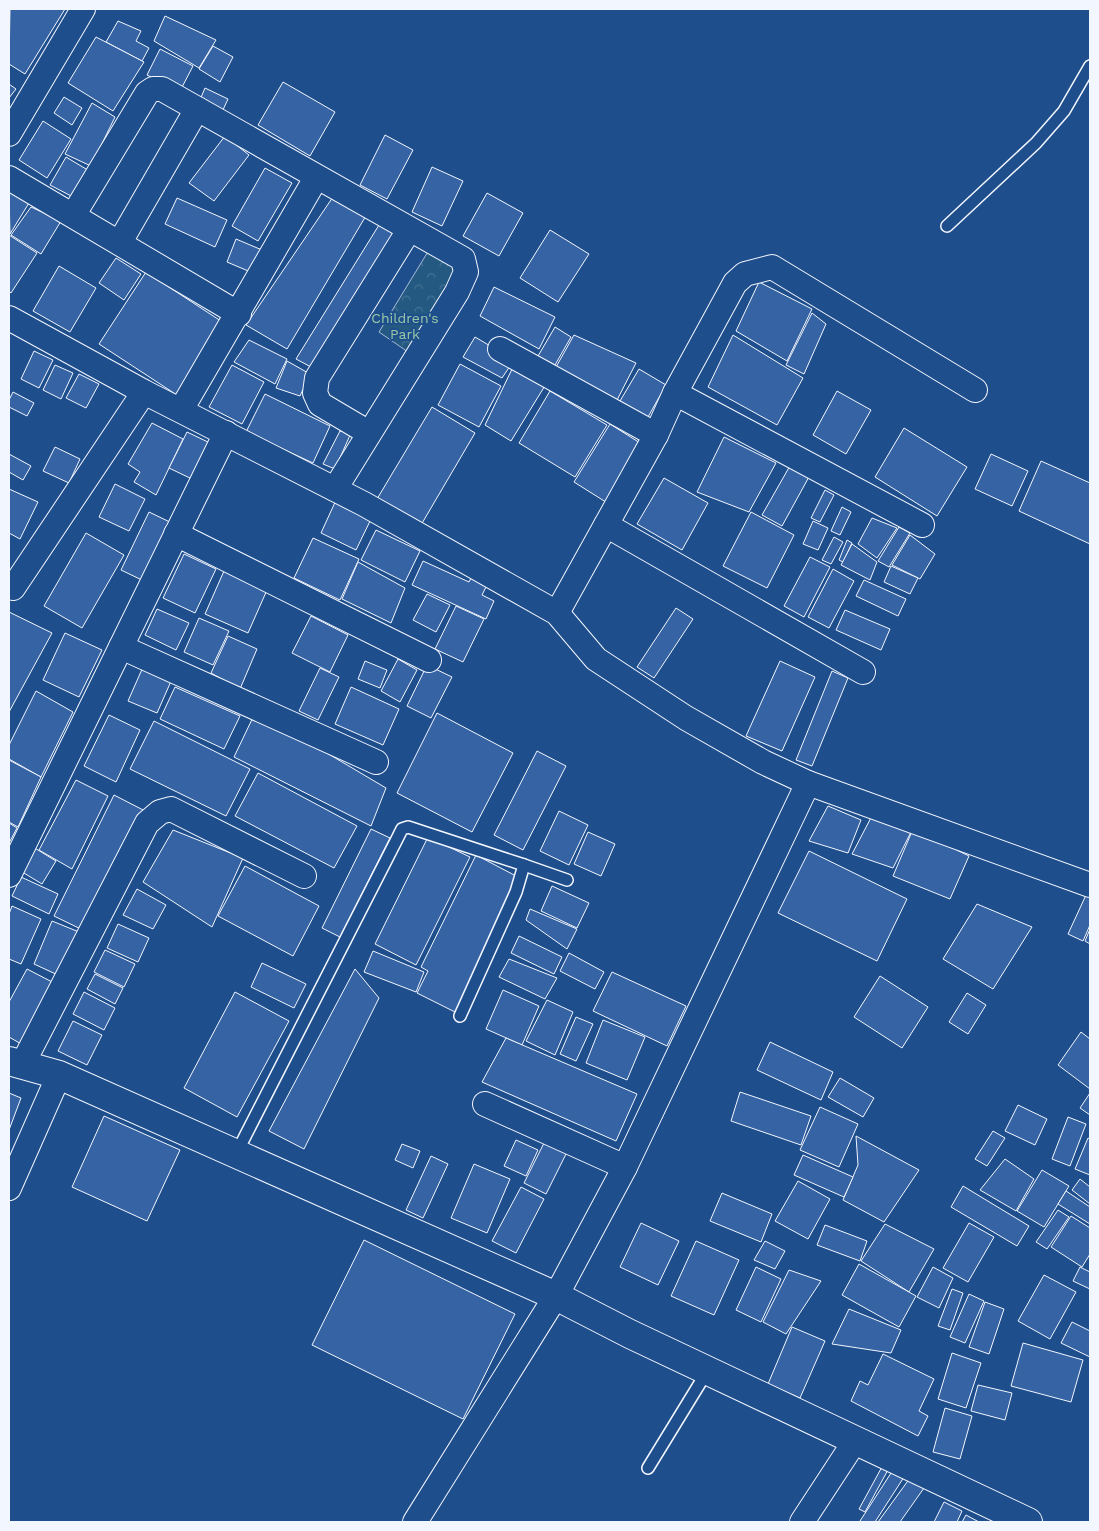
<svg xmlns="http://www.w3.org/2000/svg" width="1099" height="1531" viewBox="0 0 1099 1531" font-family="'Work Sans',sans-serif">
<defs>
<pattern id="park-crowns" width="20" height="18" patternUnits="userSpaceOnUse" patternTransform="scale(1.25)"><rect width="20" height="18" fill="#245a82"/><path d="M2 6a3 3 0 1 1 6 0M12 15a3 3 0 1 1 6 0" fill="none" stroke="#447295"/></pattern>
</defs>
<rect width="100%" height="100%" fill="#1f4e8c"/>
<polygon fill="url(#park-crowns)" stroke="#a8bbd7" points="429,250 460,270 411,354 379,332"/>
<g fill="#3563a3" stroke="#f2f6ff">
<polygon points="10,9 65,9 25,74 9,64"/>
<polygon points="165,16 216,40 199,68 154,41"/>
<polygon points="118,21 141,31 136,41 149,48 142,61 106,42"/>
<polygon points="96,37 144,62 113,111 68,83"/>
<polygon points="213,46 233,57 220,82 199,69"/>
<polygon points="160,49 193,66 180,91 147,75"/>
<polygon points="283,82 335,112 310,156 258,125"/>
<polygon points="9,84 16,89 9,98"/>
<polygon points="205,88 228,99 222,112 199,102"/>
<polygon points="64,97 82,108 72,125 54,113"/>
<polygon points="92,103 115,117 91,166 65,154"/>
<polygon points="43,121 71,139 47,178 19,160"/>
<polygon points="385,135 413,150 387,199 360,185"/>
<polygon points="225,136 249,155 214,201 189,183"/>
<polygon points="66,157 91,172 75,198 50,185"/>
<polygon points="432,167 463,181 442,226 412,212"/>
<polygon points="265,168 292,183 258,241 232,226"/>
<polygon points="12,188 32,198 10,234 9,193"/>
<polygon points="487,193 523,213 499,256 463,236"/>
<polygon points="335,194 367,214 287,349 246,325"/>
<polygon points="177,198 227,220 215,247 165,224"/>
<polygon points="31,207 61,221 41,254 11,235"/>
<polygon points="379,225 396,234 311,367 296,359"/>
<polygon points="550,230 589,254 558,302 520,278"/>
<polygon points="9,235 37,253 11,293 9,291"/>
<polygon points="236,239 262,250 253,273 227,262"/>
<polygon points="116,258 141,274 124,300 99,283"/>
<polygon points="59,266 96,288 70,332 33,311"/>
<polygon points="146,272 227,325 180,397 99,344"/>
<polygon points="759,282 812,309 787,361 736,331"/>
<polygon points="494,287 555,317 539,349 480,316"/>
<polygon points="812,313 826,324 804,374 786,365"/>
<polygon points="555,327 571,337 555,365 538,356"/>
<polygon points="574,335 636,363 616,402 556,367"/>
<polygon points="733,335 803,378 777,425 708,387"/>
<polygon points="475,337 514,360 502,378 463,357"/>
<polygon points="249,340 287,359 275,384 234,362"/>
<polygon points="34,351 53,360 39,388 21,379"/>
<polygon points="287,361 310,374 300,396 276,388"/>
<polygon points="460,364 501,386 479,427 438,405"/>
<polygon points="55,365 73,373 61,399 43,390"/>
<polygon points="232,365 264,382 242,424 209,407"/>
<polygon points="514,365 546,384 511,441 485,425"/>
<polygon points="639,369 666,385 648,417 620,401"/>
<polygon points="79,374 99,384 86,408 66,398"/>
<polygon points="550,391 607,425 575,477 519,443"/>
<polygon points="837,391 871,410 846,454 813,435"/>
<polygon points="13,392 34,403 27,416 9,407 9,400"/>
<polygon points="265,394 330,426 313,463 246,432"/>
<polygon points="432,407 475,433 421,525 377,499"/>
<polygon points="152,423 183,439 156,495 134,482 140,472 128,464"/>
<polygon points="610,424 648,448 609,504 574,482"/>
<polygon points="904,428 967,467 937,516 875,477"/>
<polygon points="340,431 351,433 335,469 323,464"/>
<polygon points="187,432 212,444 194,480 169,468"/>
<polygon points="724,437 776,463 749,512 697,492"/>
<polygon points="55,447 80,459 69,483 43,471"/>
<polygon points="9,454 31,466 23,480 9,472"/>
<polygon points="991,454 1028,471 1012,506 975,489"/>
<polygon points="1041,461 1090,483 1090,544 1019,511"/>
<polygon points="791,464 810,475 782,526 762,515"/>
<polygon points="664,478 708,503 682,550 637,524"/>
<polygon points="115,484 145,499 129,531 99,517"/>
<polygon points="9,489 38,502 20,539 9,533"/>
<polygon points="825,490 834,495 820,522 811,518"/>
<polygon points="337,498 373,515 356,550 321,533"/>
<polygon points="842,507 851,512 840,535 831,531"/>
<polygon points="149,512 174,524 146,582 121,570"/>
<polygon points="751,512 794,535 767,588 723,566"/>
<polygon points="872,518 897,528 877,558 858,544"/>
<polygon points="813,521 828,528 818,550 803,544"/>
<polygon points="899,527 910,533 889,567 878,561"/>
<polygon points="376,530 420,551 405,582 361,560"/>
<polygon points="86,533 124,555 82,628 44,606"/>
<polygon points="910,535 935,554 920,579 892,565"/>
<polygon points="834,537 843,542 831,564 822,560"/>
<polygon points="313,538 359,559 340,600 294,578"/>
<polygon points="847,540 852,543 843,562 839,560"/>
<polygon points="852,544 877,562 870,580 841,565"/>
<polygon points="184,554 216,569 195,613 163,598"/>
<polygon points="810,557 830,567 804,617 784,606"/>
<polygon points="423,561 469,582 473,574 489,581 482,595 494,601 486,619 412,585"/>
<polygon points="358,562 405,588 391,623 342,599"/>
<polygon points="891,566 918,578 910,594 884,582"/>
<polygon points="833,569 854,581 829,628 808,617"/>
<polygon points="224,571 267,590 248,633 205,614"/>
<polygon points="864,580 906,599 898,616 856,596"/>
<polygon points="427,594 450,605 436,632 413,620"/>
<polygon points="456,606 484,619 463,662 435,649"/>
<polygon points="676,608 693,619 654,678 637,667"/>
<polygon points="157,609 189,623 176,650 145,635"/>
<polygon points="845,610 890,629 881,650 836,630"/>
<polygon points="9,612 52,633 9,712"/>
<polygon points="311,616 348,635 330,672 292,653"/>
<polygon points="199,618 229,631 213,665 184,652"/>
<polygon points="65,633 102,650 79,697 43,680"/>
<polygon points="228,636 257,649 240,689 211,673"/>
<polygon points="398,659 417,670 400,702 381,691"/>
<polygon points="365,661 387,670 380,688 358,679"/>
<polygon points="780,661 815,677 782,751 746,736"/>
<polygon points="427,665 452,677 431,718 407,706"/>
<polygon points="143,667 172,679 157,713 128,701"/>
<polygon points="320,668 339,677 318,720 299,711"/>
<polygon points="832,671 848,678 812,766 796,760"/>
<polygon points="175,687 240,716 224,749 160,719"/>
<polygon points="351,687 399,709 383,745 335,724"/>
<polygon points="36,691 73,712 41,777 9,759 9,745"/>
<polygon points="256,711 386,788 371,826 234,757"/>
<polygon points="437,713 513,753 472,832 397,793"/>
<polygon points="109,715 140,730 116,782 84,766"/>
<polygon points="154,721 250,769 226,816 130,769"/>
<polygon points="537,751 566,766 523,850 494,835"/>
<polygon points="9,760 41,777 18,827 9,822"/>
<polygon points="258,773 357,826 334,868 235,816"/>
<polygon points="76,780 108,796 72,869 39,850"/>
<polygon points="114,795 147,812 87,932 54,916"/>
<polygon points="828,806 861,820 848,853 809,841"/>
<polygon points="875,810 913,828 893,868 852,854"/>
<polygon points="559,811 588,825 569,865 540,851"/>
<polygon points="9,823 17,828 9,843"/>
<polygon points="371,829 390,838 340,937 322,928"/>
<polygon points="913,829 969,856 950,899 893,876"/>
<polygon points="173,830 243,858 212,927 143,882"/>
<polygon points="588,832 615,844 601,876 574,864"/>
<polygon points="428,837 470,857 416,965 375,944"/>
<polygon points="33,847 56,861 42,884 19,870"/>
<polygon points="809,851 907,899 877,961 778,913"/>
<polygon points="476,855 516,876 459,1014 417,993 428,971 421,967"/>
<polygon points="245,866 319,906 293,956 218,916"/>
<polygon points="21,877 58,894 49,914 12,896"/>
<polygon points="552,886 589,903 577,928 541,911"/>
<polygon points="137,889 166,905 153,929 123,915"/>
<polygon points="1086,895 1090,896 1090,925 1083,941 1068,934"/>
<polygon points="977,904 1032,927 993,989 943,959"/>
<polygon points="12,906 41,919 21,964 9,959 9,914"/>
<polygon points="530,909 577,929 567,949 526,920"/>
<polygon points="52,921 79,932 60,976 34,964"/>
<polygon points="118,924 149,938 138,962 107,948"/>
<polygon points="1090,929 1090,944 1085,941"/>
<polygon points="519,936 562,957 554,974 511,953"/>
<polygon points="105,950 135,964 124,987 94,972"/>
<polygon points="373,951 424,972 416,992 364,972"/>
<polygon points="569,953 604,972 595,989 560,971"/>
<polygon points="509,959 557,978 545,999 499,977"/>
<polygon points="262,963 306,984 294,1008 251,987"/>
<polygon points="27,969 56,984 23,1045 9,1037 9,1002"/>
<polygon points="355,969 379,998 304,1149 269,1131"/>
<polygon points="612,972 686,1006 667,1046 593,1011"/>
<polygon points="95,974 123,988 115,1004 87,989"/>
<polygon points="880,976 928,1007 902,1048 854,1017"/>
<polygon points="503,990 539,1006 522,1045 486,1029"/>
<polygon points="84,992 115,1008 104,1030 73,1014"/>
<polygon points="235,992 289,1021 237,1117 184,1088"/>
<polygon points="967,993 986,1005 968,1034 949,1022"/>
<polygon points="547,1000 573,1012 555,1055 526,1041"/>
<polygon points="576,1017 593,1024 576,1061 560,1054"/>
<polygon points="603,1020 645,1037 627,1080 586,1063"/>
<polygon points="73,1021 102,1035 87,1065 58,1051"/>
<polygon points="1081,1032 1090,1039 1090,1089 1058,1065"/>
<polygon points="506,1038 637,1094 616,1141 482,1082"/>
<polygon points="770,1042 833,1072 821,1100 757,1070"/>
<polygon points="840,1078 874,1098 863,1117 828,1097"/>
<polygon points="740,1092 811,1116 801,1145 731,1121"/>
<polygon points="9,1093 21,1098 9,1130"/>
<polygon points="1090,1093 1090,1115 1080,1108"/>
<polygon points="1018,1105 1047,1119 1035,1145 1005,1131"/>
<polygon points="820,1107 858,1124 839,1167 800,1150"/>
<polygon points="104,1116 180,1150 147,1221 72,1187"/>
<polygon points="1068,1117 1086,1124 1070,1166 1052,1159"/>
<polygon points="993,1131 1005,1138 987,1166 975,1159"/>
<polygon points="856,1136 919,1170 884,1222 843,1200 858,1165"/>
<polygon points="1088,1138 1090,1139 1090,1175 1075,1169"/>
<polygon points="516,1140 538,1150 526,1176 504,1166"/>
<polygon points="545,1141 567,1152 546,1194 524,1183"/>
<polygon points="402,1144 420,1151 413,1168 395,1160"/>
<polygon points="803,1155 853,1177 844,1197 794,1175"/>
<polygon points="431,1156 448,1164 423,1218 406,1210"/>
<polygon points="1005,1159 1034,1179 1016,1211 980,1190"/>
<polygon points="474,1164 510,1179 487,1233 451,1218"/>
<polygon points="1042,1170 1069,1186 1044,1227 1017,1211"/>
<polygon points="1080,1179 1090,1187 1090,1204 1072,1190"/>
<polygon points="798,1181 830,1199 808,1239 775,1221"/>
<polygon points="963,1186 1029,1226 1017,1246 951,1207"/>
<polygon points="521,1187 544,1199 516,1253 492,1241"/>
<polygon points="1066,1191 1090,1207 1090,1224 1058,1204"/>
<polygon points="722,1193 772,1214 761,1242 710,1221"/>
<polygon points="1058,1210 1069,1217 1047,1249 1036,1242"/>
<polygon points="1071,1216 1090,1228 1090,1254 1082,1267 1051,1247"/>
<polygon points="641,1223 679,1241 658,1285 620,1267"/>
<polygon points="969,1223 994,1237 968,1282 943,1268"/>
<polygon points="885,1224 934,1249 909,1292 861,1261"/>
<polygon points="825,1225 867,1241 860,1261 817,1245"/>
<polygon points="364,1240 515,1314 463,1419 312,1345"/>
<polygon points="696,1241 739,1260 714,1315 671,1296"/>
<polygon points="765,1241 785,1251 775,1269 754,1260"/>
<polygon points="859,1264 916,1296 899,1327 842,1295"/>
<polygon points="756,1267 781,1279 761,1322 736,1310"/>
<polygon points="933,1267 953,1278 939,1308 917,1297"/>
<polygon points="1080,1267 1090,1272 1090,1289 1073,1281"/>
<polygon points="789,1270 821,1281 786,1334 763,1322"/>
<polygon points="1044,1275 1076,1292 1050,1339 1018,1321"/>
<polygon points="952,1289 963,1293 950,1330 938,1326"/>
<polygon points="969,1294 984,1301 965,1343 950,1337"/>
<polygon points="985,1302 1004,1309 989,1354 969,1347"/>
<polygon points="849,1309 901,1330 891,1353 832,1344"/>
<polygon points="1072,1322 1090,1331 1090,1357 1061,1343"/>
<polygon points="792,1327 825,1341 800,1398 768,1384"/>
<polygon points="1023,1343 1083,1360 1071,1402 1011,1386"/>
<polygon points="952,1353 981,1363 966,1408 938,1399"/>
<polygon points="883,1354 934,1379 919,1411 928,1416 918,1436 851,1401 860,1381 868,1385"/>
<polygon points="978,1385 1012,1393 1005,1420 971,1411"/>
<polygon points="945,1408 972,1416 960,1459 933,1452"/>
<polygon points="883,1465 889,1468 865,1512 859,1509"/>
<polygon points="893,1470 904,1477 875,1522 862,1522 860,1521"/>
<polygon points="910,1478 924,1488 900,1522 878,1522"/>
<polygon points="944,1502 962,1511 957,1522 934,1522"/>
<polygon points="966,1515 979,1522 962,1522"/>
</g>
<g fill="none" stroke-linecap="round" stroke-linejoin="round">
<g stroke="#f2f6ff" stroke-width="14">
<g id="lane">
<polyline points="947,226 1036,143 1064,111 1090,66"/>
<polyline points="524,865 567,880"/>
<polyline points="236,1154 397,839 402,829 408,827 524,865 516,892 460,1016"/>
<polyline points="648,1468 708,1370"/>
</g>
</g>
<g stroke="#f2f6ff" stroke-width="26">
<g id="street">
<polyline points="9,134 83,9"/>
<polyline points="9,178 239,314"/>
<polyline points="74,214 147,93 153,89 162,89 463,259 466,272 457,292 335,489"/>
<polyline points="120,242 197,109"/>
<polyline points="9,318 144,392 364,504 557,613 596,659 686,718 763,762 808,783"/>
<polyline points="500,349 656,435"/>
<polyline points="675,393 922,525"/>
<polyline points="181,410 316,178"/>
<polyline points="369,433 320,404 315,393 317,378 409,230"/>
<polyline points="606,525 863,672"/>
<polyline points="176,534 429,660"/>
<polyline points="13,588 144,392"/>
<polyline points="557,613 656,435 675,393 735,283 745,274 772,267 975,390"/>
<polyline points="121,647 376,762"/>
<polyline points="9,875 226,433"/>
<polyline points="22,1065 147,823 160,812 171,809 304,876"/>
<polyline points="485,1104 625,1167"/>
<polyline points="9,1188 59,1075"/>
<polyline points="415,1522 556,1296 625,1167 808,783 1090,885"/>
<polyline points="802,1522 855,1441"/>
</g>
</g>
<g stroke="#f2f6ff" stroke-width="30">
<polyline id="secondary" points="9,1061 59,1075 556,1296 630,1334 1028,1522"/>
</g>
<use href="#lane" stroke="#1f4e8c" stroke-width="11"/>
<use href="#street" stroke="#1f4e8c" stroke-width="24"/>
<use href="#secondary" stroke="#1f4e8c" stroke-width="28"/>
</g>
<g text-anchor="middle" stroke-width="4" stroke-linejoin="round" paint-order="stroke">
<g font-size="14" fill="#97c8a6" stroke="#1f4e8c">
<text x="405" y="323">Children's<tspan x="405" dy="16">Park</tspan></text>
</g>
</g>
<rect width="1099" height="1531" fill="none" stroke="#f2f6ff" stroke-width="20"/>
</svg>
